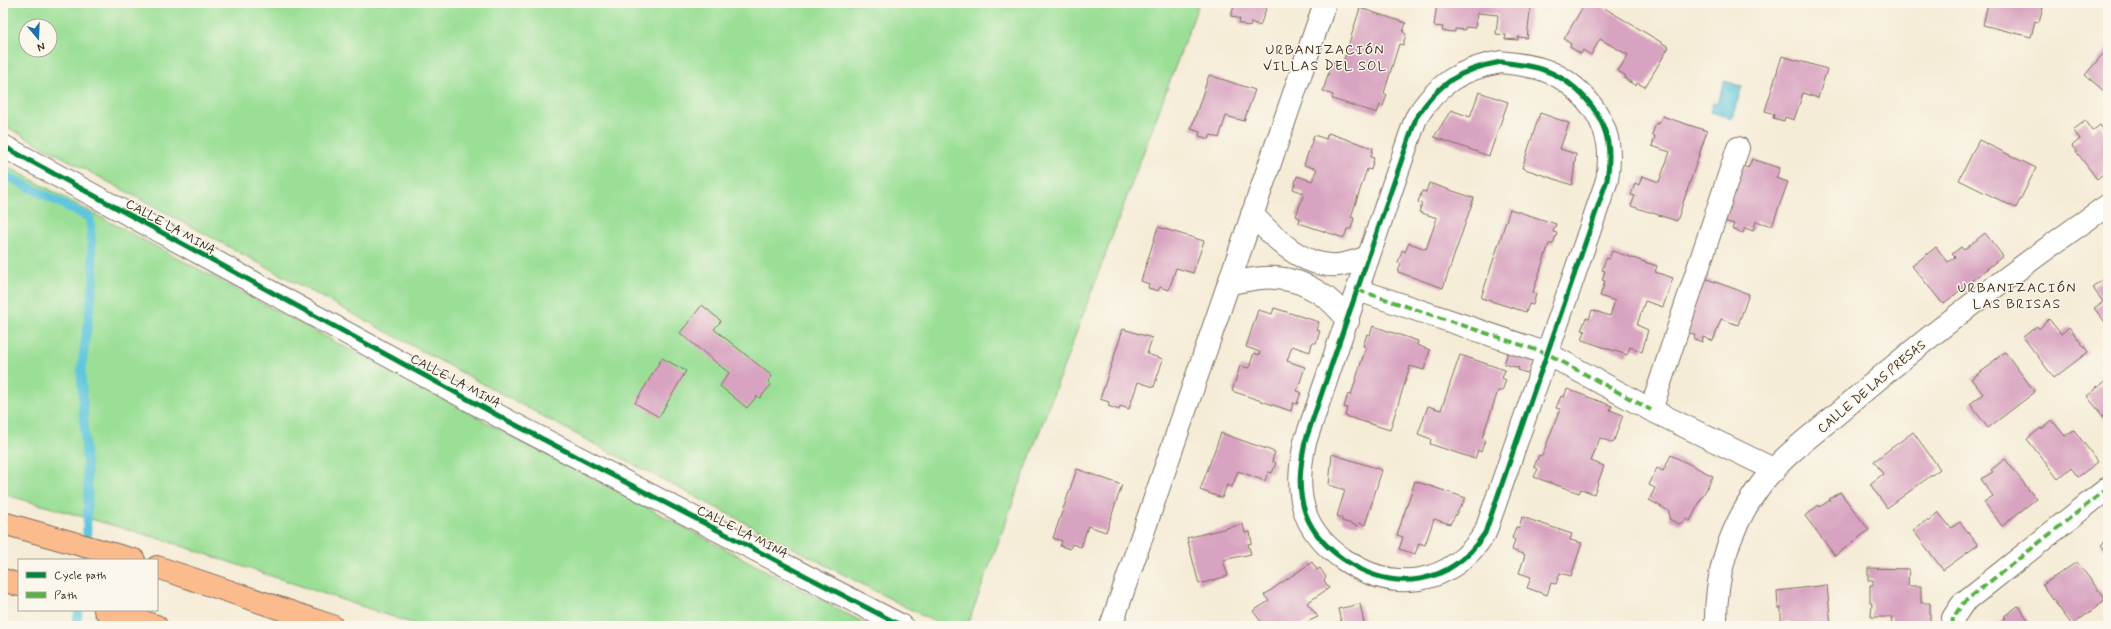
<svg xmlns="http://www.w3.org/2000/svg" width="2111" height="629" viewBox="0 0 2111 629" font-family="Mynerve,sans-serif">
<rect width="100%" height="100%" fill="#fbf7ec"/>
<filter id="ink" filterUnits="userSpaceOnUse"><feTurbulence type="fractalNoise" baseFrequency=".025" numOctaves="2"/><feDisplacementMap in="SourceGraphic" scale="8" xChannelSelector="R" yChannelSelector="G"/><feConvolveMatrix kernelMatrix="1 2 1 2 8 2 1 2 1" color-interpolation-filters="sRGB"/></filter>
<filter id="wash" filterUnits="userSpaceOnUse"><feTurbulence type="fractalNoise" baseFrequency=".012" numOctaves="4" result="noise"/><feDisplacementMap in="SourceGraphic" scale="16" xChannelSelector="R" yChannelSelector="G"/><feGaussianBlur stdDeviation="0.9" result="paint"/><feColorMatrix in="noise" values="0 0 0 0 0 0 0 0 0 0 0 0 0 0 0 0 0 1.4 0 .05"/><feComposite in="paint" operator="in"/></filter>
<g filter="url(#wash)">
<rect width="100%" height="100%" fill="#f5ecd7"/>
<g fill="#9bdf97" stroke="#6b845a" fill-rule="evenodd">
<path d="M3 3H1199L967 626H942L587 440 3 125ZM26 26H50V50H26Z"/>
<polygon points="3,164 93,213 870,626 420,626 161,539 3,494"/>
</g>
<polygon fill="#60c6dd" stroke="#4e787e" points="1724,81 1742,86 1732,118 1710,112 1713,103 1717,104"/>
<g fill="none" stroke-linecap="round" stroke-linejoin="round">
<g stroke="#60c6dd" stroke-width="9">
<polyline points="3,174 90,218 94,279 81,372 88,491 86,560"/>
<polyline points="76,626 79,610"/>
</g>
</g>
<g id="blocks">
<g fill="#d8a3c0">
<polygon points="1235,3 1268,3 1260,26 1251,22 1250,27 1239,23 1240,19 1231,16"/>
<polygon points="1437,3 1531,3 1527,38 1518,37 1518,40 1505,39 1506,35 1496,34 1498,15 1477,13 1475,28 1465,27 1465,30 1455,29 1455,32 1442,31 1443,27 1434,26"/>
<polygon points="1585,3 1596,3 1669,47 1645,87 1637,83 1636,86 1625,79 1626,76 1618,71 1628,55 1600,39 1591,55 1583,50 1581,54 1570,47 1571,44 1564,39"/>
<polygon points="1988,3 2044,3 2039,22 2035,21 2031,37 1983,25"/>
<polygon points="1360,8 1406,23 1403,32 1406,34 1403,45 1399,44 1384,93 1387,95 1383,106 1380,105 1377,113 1332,99 1333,95 1323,91 1332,62 1342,66"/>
<polygon points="2108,48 2108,86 2104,91 2085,75"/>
<polygon points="1782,56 1827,69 1818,98 1803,93 1794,120 1785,117 1784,121 1773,118 1774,114 1765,111"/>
<polygon points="1209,75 1255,90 1244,121 1226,116 1219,138 1211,135 1209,139 1199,136 1200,132 1191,129"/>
<polygon points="1479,92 1508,102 1489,156 1434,137 1451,110 1470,117"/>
<polygon points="1540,113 1569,123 1560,149 1576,154 1572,185 1522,168"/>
<polygon points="1662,116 1707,131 1677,221 1631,206 1635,196 1631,195 1635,183 1639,185 1642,176 1659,182 1670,152 1652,146 1655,136 1652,135 1656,123 1659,124"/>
<polygon points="2085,121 2092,131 2100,125 2108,136 2108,170 2097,179 2072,146 2080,139 2073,130"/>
<polygon points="1328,133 1373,148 1371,157 1374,158 1371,170 1367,169 1351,217 1354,218 1351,229 1347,229 1344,238 1299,223 1300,218 1296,216 1304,193 1293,189 1297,176 1312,181 1317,169 1304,165 1314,135 1326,139"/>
<polygon points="1979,140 2036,168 2016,208 1959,180"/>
<polygon points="1752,159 1780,168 1776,178 1788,182 1772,226 1756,221 1753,231 1745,228 1743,233 1732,229 1734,224 1724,221 1742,166 1748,168"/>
<polygon points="1429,183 1474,198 1443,288 1398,272 1401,264 1398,263 1402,250 1405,252 1409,243 1426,249 1437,218 1419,212 1422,204 1418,202 1422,191 1426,192"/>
<polygon points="1510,209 1556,224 1553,232 1557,233 1553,244 1549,244 1533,292 1536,294 1533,305 1529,304 1526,312 1481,298"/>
<polygon points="1158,227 1204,241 1193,273 1176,268 1169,290 1160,287 1158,291 1148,288 1149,284 1141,281"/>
<polygon points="1985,233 2003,256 1943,304 1912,266 1936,247 1948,262 1955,257 1952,254 1961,247 1964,250"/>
<polygon points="1612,251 1657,266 1655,272 1673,278 1663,307 1645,301 1637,325 1648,330 1642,352 1630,347 1627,355 1582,340 1585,331 1581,330 1582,328 1586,318 1589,319 1592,310 1610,316 1615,301 1600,296 1605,281 1602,280 1605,271 1602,270 1606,258 1609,259"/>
<polygon points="2108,272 2108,326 2094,308 2103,302 2092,287 2103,279 2102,277"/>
<polygon points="1704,278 1749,294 1738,325 1721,319 1713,341 1703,337 1702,342 1694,339 1695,335 1686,331"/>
<polygon points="702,305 721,321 714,329 772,376 768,382 771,385 760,398 757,396 747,408 720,386 729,373 680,333"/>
<polygon points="1274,308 1319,322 1316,330 1320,331 1316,343 1312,343 1310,352 1292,346 1287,361 1305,367 1297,391 1301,392 1297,404 1293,403 1291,411 1232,391 1240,366 1249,368 1254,353 1259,355 1260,352 1246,347 1258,310 1272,314"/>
<polygon points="2049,319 2061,334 2069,327 2088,352 2054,378 2023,337 2037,326 2039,329"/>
<polygon points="1373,326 1418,341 1417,345 1430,350 1424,370 1410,366 1390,430 1345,416 1347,408 1344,407 1348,394 1351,395 1366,347 1363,346 1367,334 1370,335"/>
<polygon points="1123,329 1152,338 1147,354 1163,359 1154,387 1138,382 1129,409 1120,406 1119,410 1108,406 1109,402 1100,399"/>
<polygon points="1509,349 1535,358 1530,374 1518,370 1519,368 1504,364"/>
<polygon points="2005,352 2035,392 1988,428 1970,404 1983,394 1971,379 1992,364 1991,363"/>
<polygon points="1460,355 1505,370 1502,378 1506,380 1502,391 1498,391 1482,438 1485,440 1481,452 1478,450 1475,459 1430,444 1431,439 1418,434 1428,406 1441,410"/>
<polygon points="662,358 686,371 659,417 635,403"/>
<polygon points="2108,376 2108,423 2087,396 2096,389 2096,386 2097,388 2107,380 2105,378"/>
<polygon points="1567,389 1612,406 1610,410 1623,415 1613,443 1600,438 1591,461 1604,466 1594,494 1581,489 1579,493 1534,477 1538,469 1534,467 1539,455 1542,456 1560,409 1556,408 1561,396 1564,397"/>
<polygon points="2052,420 2065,436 2074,430 2098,462 2078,477 2071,468 2058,479 2027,439 2041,428 2042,429"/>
<polygon points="1913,432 1940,469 1887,508 1870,484 1883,474 1874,461"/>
<polygon points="1221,433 1275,452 1272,461 1276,463 1272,473 1268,472 1265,481 1238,471 1232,487 1227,485 1222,498 1200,490"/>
<polygon points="1332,454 1382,470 1365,525 1359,523 1358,526 1342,521 1342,518 1337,516 1345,490 1329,485"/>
<polygon points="1671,455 1713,476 1690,521 1686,519 1684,522 1679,524 1669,519 1669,511 1649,500 1655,488 1649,485 1657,468 1663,471"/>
<polygon points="2005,459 2036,499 2002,526 1984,502 1993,496 1981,479 1993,472 1991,470"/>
<polygon points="1077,469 1122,485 1106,532 1088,526 1081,547 1072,544 1070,549 1060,546 1062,541 1053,538"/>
<polygon points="1415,481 1466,498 1450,524 1434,519 1425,545 1419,543 1415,554 1399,549 1403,537 1397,535"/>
<polygon points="1840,492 1869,530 1835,556 1805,516 1819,505 1820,507 1830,500 1829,499"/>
<polygon points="1938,512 1951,528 1960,522 1978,545 1943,570 1913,530 1927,520 1928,522"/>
<polygon points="1522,517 1572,534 1570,540 1582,543 1571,576 1560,573 1556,584 1551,583 1547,595 1527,588 1531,577 1519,573 1525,555 1512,550 1515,540 1512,538 1516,527 1519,528"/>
<polygon points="1243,524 1245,533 1250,532 1252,543 1248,544 1251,554 1223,560 1228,576 1199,584 1187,538"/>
<polygon points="2108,539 2108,554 2101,545"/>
<polygon points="1312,562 1317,570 1320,568 1326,577 1324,580 1329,588 1307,603 1318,617 1298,626 1264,626 1253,611 1269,601 1264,595"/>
<polygon points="2077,562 2106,600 2072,625 2042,585"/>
<polygon points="1868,568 1909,569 1908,586 1921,586 1921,603 1930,603 1930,626 1891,626 1892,617 1871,617 1872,603 1870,603 1870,585 1873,585 1873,580 1868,580"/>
<polygon points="1827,585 1831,626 1791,626 1790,621 1781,622 1781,608 1778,608 1777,591"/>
<polygon points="1360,604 1364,623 1342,626 1338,609"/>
<polygon points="2018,606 2033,626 1995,626 2005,618 2003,617"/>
</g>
</g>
</g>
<g filter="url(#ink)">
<use href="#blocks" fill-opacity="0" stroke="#7c6e5f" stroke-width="1"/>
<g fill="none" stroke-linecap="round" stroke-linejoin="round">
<g stroke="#7c6e5f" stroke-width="24">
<g id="minor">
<path d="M1501 62C1514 64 1528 65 1541 69 1573 79 1602 109 1608 143 1610 155 1609 167 1607 180L1485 533C1450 586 1394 594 1343 559 1326 547 1313 533 1306 515 1297 491 1300 466 1305 442L1416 118C1438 83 1461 69 1501 62Z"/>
<polyline points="3,146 508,421 902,626"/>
<polyline points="1738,148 1651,410 1775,470"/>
<path d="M1252 214C1273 237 1303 268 1338 265 1348 264 1358 260 1368 257"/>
<path d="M1230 283C1245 281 1261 276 1276 278 1305 280 1332 297 1348 321"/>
<polyline points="1358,290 1548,354 1651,410"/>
<polyline points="1111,626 1325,3"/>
<path d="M1716 626C1715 577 1728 531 1757 490 1779 458 1814 434 1843 409 1927 336 2016 269 2108 205"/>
<polyline points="1952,626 1953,618 1963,603 2108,488"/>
</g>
</g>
<g stroke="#7c6e5f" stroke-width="24">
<g id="highway">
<polyline points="3,523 134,560"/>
<polyline points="157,567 332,626"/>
<polyline points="3,580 19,585"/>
<polyline points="105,610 156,626"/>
</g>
</g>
<use href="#minor" stroke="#fff" stroke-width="22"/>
<use href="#highway" stroke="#fbbb8c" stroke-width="22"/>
<g stroke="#57b245" stroke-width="4" stroke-dasharray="8 4" stroke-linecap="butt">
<polyline points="1358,290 1548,354 1651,410"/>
<polyline points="1952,626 1953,618 1963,603 2108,488"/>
</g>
<g stroke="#fbf7ec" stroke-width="8">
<g id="cycleway">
<path d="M1501 62C1514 64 1528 65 1541 69 1573 79 1602 109 1608 143 1610 155 1609 167 1607 180L1485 533C1450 586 1394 594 1343 559 1326 547 1313 533 1306 515 1297 491 1300 466 1305 442L1416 118C1438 83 1461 69 1501 62Z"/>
<polyline points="3,146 508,421 902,626"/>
</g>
</g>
<use href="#cycleway" stroke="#00873e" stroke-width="5"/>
</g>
</g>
<g text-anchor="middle" stroke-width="3" stroke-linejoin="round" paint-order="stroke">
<g font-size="13" fill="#3b2a1e" stroke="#fbf7ec">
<text transform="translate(171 226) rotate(29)" y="5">CALLE LA MINA</text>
<text transform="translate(456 380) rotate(28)" y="5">CALLE LA MINA</text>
<text transform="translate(1871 386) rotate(-40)" y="5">CALLE DE LAS PRESAS</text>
<text transform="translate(743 531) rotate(27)" y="5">CALLE LA MINA</text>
</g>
<g font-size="14" letter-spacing="1" fill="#3b2a1e" stroke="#fbf7ec">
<text x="1325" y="54">URBANIZACIÓN<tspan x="1325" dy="16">VILLAS DEL SOL</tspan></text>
<text x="2017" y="292">URBANIZACIÓN<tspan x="2017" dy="16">LAS BRISAS</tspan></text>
</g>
</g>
<rect width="2111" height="629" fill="none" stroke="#fbf7ec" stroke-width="16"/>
<rect x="18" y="559" width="140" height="52" fill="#fbf7ec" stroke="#aea59a"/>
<rect x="26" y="572" width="20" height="6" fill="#00873e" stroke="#aea59a"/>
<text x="54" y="579" font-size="12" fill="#3b2a1e">Cycle path</text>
<rect x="26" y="592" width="20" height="6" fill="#57b245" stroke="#aea59a"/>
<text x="54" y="599" font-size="12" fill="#3b2a1e">Path</text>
<g transform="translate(38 38) rotate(161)"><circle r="19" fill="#fbf7ec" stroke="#aea59a"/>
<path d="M0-3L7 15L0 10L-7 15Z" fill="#1f6fb2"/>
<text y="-6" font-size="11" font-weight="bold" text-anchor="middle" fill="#3b2a1e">N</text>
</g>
</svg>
